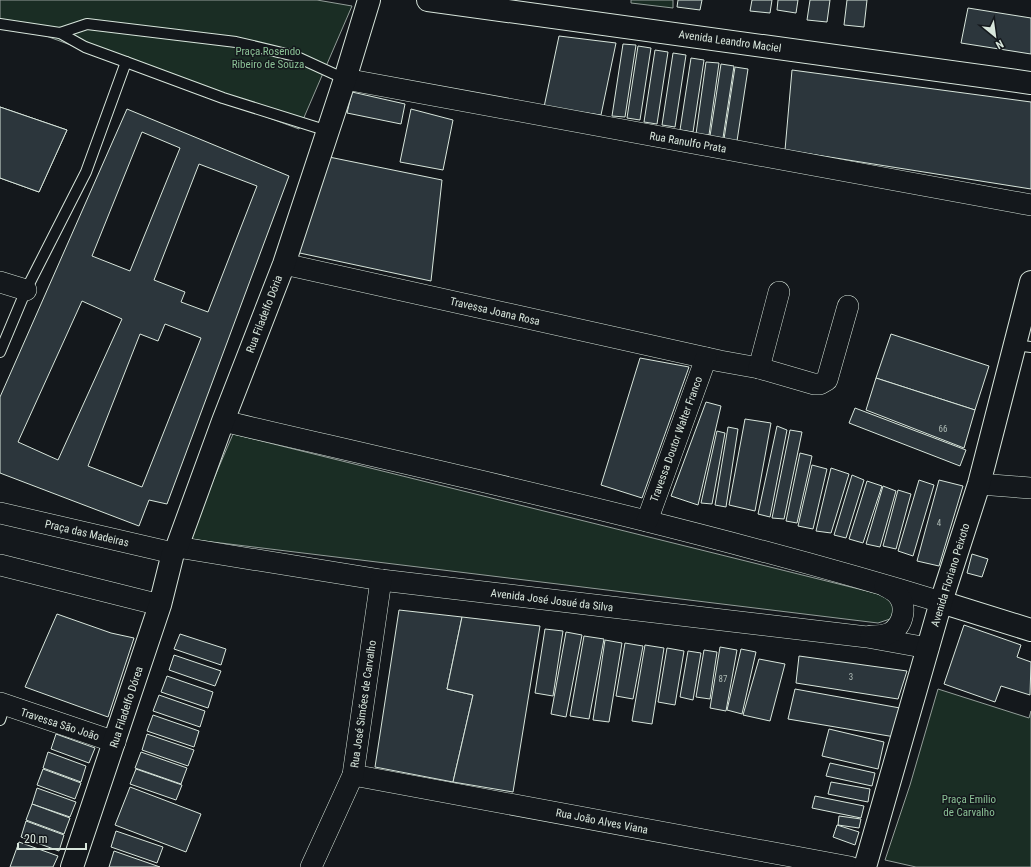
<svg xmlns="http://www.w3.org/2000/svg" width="1031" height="867" viewBox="0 0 1031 867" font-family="'Roboto Condensed',sans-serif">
<rect width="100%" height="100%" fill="#14181c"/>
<g fill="#1a2d24" stroke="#939e99">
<polygon points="0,0 317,0 352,6 299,129 0,19"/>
<polygon points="631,0 673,0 673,8 631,3"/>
<polygon points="233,434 887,596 897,605 890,619 878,623 188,539"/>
<polygon points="938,689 1029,718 1031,711 1031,867 916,867 885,860 910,785"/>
</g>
<g fill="#2c363c" stroke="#d8e6dc" fill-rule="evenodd">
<polygon points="678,0 702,0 700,10 677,7"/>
<polygon points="752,0 772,0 770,13 750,11"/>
<polygon points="778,0 798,0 796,13 777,10"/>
<polygon points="810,0 830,0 827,22 807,20"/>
<polygon points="847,0 867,0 864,27 844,25"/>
<polygon points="968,8 1031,18 1031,54 961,43"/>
<polygon points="559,36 616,43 601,115 544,107"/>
<polygon points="623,44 636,45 625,117 612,116"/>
<polygon points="638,46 651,48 640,120 627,118"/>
<polygon points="655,50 668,52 657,124 644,122"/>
<polygon points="673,53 686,55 675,127 662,125"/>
<polygon points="691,58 704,60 693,132 680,130"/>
<polygon points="706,62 719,63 709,135 696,134"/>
<polygon points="721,64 734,66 723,138 710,136"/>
<polygon points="735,67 748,69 737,141 724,139"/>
<polygon points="792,70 1031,102 1031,189 785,150"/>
<polygon points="352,92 405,104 401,124 347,113"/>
<polygon points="0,107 67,130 39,192 0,178"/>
<polygon points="0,107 67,130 39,192 0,178"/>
<path d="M127 109 289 176 167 504 149 500 139 526 0 473V397ZM142 132 180 148 130 271 92 256ZM199 164 257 186 208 312 181 302 185 292 154 280ZM82 301 122 319 58 460 18 442ZM165 324 201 338 142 487 88 466 140 334 158 341Z"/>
<polygon points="411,109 453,120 443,170 400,162"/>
<polygon points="329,157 442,180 431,281 295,252"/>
<polygon points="891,334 989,366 975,410 876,378"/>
<polygon points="640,358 689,367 642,498 601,485"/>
<polygon points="876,378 975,410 964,448 866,410"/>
<polygon points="706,402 721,406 698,505 671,496"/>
<polygon points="855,408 966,450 960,466 849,423"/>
<polygon points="745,419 771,423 755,511 729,505"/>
<polygon points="777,426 787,430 770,517 758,514"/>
<polygon points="728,427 738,429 726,507 715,505"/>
<polygon points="790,430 802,432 784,519 772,518"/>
<polygon points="717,431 725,433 712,504 701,503"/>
<polygon points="800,453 812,456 797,523 786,521"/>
<polygon points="812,465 827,469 813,529 798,526"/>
<polygon points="831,468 849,474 831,533 816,531"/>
<polygon points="852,475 864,480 846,538 834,535"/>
<polygon points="919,480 934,485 913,556 898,551"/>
<polygon points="939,480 963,486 939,566 917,561"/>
<polygon points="867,481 882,486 863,543 849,539"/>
<polygon points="883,486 896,491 880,547 866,544"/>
<polygon points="898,490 911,494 896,549 883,546"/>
<polygon points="972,554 988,559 982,577 967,573"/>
<polygon points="399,610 462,617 447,689 473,695 453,782 375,767"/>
<polygon points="57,614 111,633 134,638 108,717 25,687"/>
<polygon points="462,617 540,626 513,792 453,782 473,695 447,689"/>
<polygon points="964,625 1021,645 1017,657 1031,662 1030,695 1001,686 995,702 944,684"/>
<polygon points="545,629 563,631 553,696 535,693"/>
<polygon points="566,632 582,635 566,717 551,714"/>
<polygon points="180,634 226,649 221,665 174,649"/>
<polygon points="584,636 604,639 589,719 570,716"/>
<polygon points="605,640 622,643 609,722 593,720"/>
<polygon points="625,643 643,646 633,699 616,696"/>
<polygon points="645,645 664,648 652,724 632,721"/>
<polygon points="720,647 737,650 726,711 710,708"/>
<polygon points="667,648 684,651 675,705 658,702"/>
<polygon points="741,649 756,652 742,714 727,710"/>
<polygon points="704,650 717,652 710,699 696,697"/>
<polygon points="688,651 701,653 693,700 680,697"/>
<polygon points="174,655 221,671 215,686 169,670"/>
<polygon points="799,656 907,671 898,699 796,683"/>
<polygon points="759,659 785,664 770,721 743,715"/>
<polygon points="167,676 213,692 208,708 161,692"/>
<polygon points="795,689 900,708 895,737 788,719"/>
<polygon points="159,695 205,711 200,727 153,711"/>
<polygon points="153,715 199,731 194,747 147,731"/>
<polygon points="829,729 884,742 878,769 822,756"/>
<polygon points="56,734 95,748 89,763 51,749"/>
<polygon points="147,734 194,750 188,766 142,750"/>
<polygon points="48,752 86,766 81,782 43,768"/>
<polygon points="141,752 187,768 181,784 135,768"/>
<polygon points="830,763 875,773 872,786 826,776"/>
<polygon points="43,769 81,783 75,799 37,785"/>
<polygon points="136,769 182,785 176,800 130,784"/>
<polygon points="831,782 870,789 868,802 828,794"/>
<polygon points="130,787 201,814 186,852 115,825"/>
<polygon points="37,788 76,802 70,817 32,804"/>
<polygon points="815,796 864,806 861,818 812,808"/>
<polygon points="32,804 70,818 64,834 26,820"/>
<polygon points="839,816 861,819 859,828 838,825"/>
<polygon points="26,821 64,835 59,851 21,837"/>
<polygon points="837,825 859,832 855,845 833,837"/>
<polygon points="116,831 163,847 157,863 111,847"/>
<polygon points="19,842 58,856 53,867 10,867"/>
<polygon points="114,851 160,867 109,867"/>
</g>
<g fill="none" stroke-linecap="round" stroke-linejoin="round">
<g stroke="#d8e6dc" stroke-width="12">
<g id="service">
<polyline points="0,24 60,33 85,47 126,62 223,98 328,131"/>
<polyline points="60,33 87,24 236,42 295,56 345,79"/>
<polyline points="1015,345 1031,347"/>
<polyline points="0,352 26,290 86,172 126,62"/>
<polyline points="0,720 5,705"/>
</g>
</g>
<g stroke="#d8e6dc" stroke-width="22">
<g id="minor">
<polyline points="345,79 1031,205"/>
<polyline points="284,264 720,361 759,368 814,384 820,384 827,380 848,306"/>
<polyline points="0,282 26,290"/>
<polyline points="759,368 779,292"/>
<path d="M223 421C463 477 705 530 941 602"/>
<polyline points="979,484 1031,488"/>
<polyline points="0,513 173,553"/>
<polyline points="647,521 706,358"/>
<polyline points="177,547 381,580 867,637 928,648"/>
<polyline points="0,565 160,605"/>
<path d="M871 636C878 636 884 636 890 633 904 625 908 604 896 593 893 590 889 588 885 586"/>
<polyline points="0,703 115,742"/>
<polyline points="353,775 850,867"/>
<polyline points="311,867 353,775 381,580"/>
</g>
</g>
<g stroke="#d8e6dc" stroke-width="24">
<g id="tertiary">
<polyline points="941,602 1031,630"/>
<polyline points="72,867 160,605 173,553 177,547 223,421 284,264 345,79 369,0"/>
</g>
</g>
<g stroke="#d8e6dc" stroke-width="24">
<g id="secondary">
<polyline points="428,0 1031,83"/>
<polyline points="865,867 941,602 979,484 1031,282"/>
</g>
</g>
<use href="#service" stroke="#14181c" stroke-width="10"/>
<use href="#minor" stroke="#14181c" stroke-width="21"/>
<use href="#tertiary" stroke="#14181c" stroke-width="22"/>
<use href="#secondary" stroke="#14181c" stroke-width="22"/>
</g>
<g text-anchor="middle" stroke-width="3" stroke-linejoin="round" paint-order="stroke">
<g font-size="9" fill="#adbab4">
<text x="943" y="432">66</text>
<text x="939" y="526">4</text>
<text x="851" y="680">3</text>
<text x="723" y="682">87</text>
</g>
<g font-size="11" fill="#d8e6dc" stroke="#14181c">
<text transform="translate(730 41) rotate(8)" y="4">Avenida Leandro Maciel</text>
<text transform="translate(688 142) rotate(10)" y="4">Rua Ranulfo Prata</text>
<text transform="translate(495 311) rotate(13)" y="4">Travessa Joana Rosa</text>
<text transform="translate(264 314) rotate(-69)" y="4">Rua Filadelfo Dória</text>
<text transform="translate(676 439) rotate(-70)" y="4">Travessa Doutor Walter Franco</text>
<text transform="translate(87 533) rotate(13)" y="4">Praça das Madeiras</text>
<text transform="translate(950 575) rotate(-73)" y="4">Avenida Floriano Peixoto</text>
<text transform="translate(552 600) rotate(7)" y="4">Avenida José Josué da Silva</text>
<text transform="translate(363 704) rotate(-82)" y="4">Rua José Simões de Carvalho</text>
<text transform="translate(126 707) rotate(-72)" y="4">Rua Filadelfo Dórea</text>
<text transform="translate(60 724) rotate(18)" y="4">Travessa São João</text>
<text transform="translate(602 821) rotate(11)" y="4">Rua João Alves Viana</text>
</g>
<g font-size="11" fill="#8ac095" stroke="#14181c">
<text x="268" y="55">Praça Rosendo<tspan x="268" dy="13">Ribeiro de Souza</tspan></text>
<text x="969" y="803">Praça Emílio<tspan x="969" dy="13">de Carvalho</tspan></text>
</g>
</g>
<g transform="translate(995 36) rotate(151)" stroke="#14181c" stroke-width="3" paint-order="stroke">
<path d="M0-3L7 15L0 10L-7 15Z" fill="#d8e6dc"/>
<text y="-6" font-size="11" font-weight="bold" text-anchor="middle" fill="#d8e6dc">N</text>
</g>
<path d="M18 843v6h68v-6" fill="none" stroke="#d8e6dc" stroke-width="2"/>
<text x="24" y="843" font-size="12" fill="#d8e6dc" stroke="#14181c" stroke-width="3" paint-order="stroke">20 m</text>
</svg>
